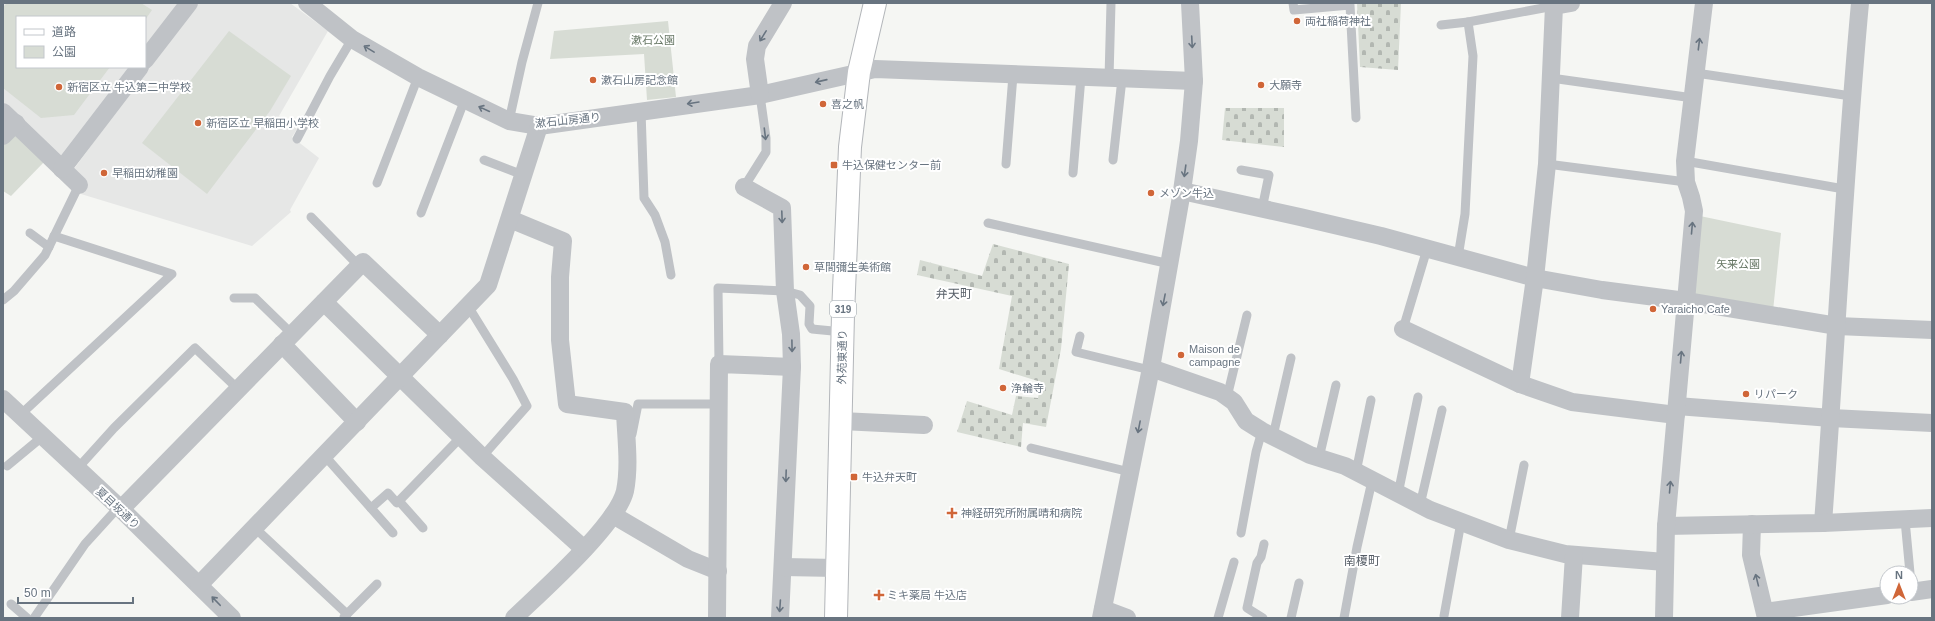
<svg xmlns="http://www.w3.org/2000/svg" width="1935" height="621" viewBox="0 0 1935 621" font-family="Helvetica,'Noto Sans JP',sans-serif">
<defs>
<pattern id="cemetery-stones" width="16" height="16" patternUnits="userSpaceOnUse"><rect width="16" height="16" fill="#d7dcd4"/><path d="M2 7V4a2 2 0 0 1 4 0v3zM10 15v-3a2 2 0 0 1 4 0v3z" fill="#b2b7b1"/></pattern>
</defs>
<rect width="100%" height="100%" fill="#f5f6f3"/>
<g fill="#e6e7e6">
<polygon points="3,3 181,3 145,49 145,17 17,17 17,67 131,67 60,160 3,107"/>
<polygon points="195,3 290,3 328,31 279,116 297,129 292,137 319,158 290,210 291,212 252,246 81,194 86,180 74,169"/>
</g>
<g fill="url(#cemetery-stones)">
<polygon points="1357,3 1401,3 1398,70 1360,67"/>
<polygon points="1225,108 1284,108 1284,147 1222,140"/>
<polygon points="993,244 1069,264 1061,349 1046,427 1023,423 1021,447 957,432 967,401 1012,415 1016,396 1038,398 1041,382 999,369 1012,296 917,275 920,260 982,276"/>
</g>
<g fill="#d7dcd4">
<polygon points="7,3 141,3 152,10 145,20 145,17 17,17 17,67 110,67 74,115 41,118 3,88 3,7"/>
<polygon points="668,21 676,97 647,100 644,54 550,59 554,31"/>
<polygon points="229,31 291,76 270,111 207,194 142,143"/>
<polygon points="16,133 45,161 11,196 3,191 3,144"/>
<polygon points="1700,216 1781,233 1773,311 1691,295"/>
</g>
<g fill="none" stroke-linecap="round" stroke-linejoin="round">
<g stroke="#b3b6ba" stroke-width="24">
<polyline id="primary" points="836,618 843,314 850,147 859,72 875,3"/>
</g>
<g stroke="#bfc2c6" stroke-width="9">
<polyline points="1293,3 1294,10 1350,5 1356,118"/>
<polyline points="1441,25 1468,22"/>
<polyline points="1696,73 1851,96"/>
<polyline points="1109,78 1111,3"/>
<polyline points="1551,78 1693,98"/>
<polyline points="641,111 644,198 655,215 665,242 671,275"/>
<polyline points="509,121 522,62 538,3"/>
<polyline points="297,139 330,76 352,39"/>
<polyline points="484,160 523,175"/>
<polyline points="1113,160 1122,79"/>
<polyline points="1685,161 1844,189"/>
<polyline points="1006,164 1013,75"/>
<polyline points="1547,164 1686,182"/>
<polyline points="1241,170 1269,175 1262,209"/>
<polyline points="1073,173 1081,77"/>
<polyline points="377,183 418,77"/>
<polyline points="744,187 766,152 766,138 760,95"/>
<polyline points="421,213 465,99"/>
<polyline points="311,217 359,266"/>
<polyline points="988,223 1170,264"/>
<polyline points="30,233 49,247"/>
<polyline points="1458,257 1465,214 1473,56 1468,22 1554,6"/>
<polyline points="234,298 255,298 292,334"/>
<polyline points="3,300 14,291 45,255 79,185"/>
<polyline points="468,306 513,379 527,406 482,457"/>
<polyline points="1403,329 1427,249"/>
<polyline points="1080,336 1076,352 1150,370"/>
<polyline points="719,364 718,288 785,291 800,295 810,306 809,324 812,329 843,332"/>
<polyline points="1227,397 1247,315"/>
<polyline points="19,416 172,274 54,236"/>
<polyline points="632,434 638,404 719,404"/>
<polyline points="1273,436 1291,358"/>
<polyline points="1031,448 1130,472"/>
<polyline points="324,455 393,533"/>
<polyline points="1319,458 1336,385"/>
<polyline points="7,466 42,437"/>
<polyline points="77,469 114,428 195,348 238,389"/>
<polyline points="1356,472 1371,400"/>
<polyline points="1398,494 1418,397"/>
<polyline points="399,501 423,528"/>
<polyline points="1420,505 1442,410"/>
<polyline points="371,508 388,493 397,503 461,437"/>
<polyline points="1905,520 1910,573"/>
<polyline points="255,528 347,614"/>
<polyline points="1241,533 1256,452 1262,431"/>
<polyline points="1509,540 1524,465"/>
<polyline points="11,604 27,618"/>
<polyline points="1444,616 1461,522"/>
<polyline points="344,617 377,584"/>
<polyline points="34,618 85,544 115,511 121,509"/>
<polyline points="1218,618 1234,562"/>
<polyline points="1263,618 1247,608 1257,563 1261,557 1264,544"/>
<polyline points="1291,618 1299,583"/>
<polyline points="1344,618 1357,547 1372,481"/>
</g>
<g stroke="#bfc2c6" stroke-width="18">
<polyline points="307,3 352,39 418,77 509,121 539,126 760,95 875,69 1194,81"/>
<polyline points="145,60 189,3"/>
<polyline points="760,95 755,59 757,46 783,3"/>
<polyline points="3,112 79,185"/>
<polyline points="3,136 16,123"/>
<polyline points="62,169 140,67"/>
<polyline points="744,187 782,208 785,291 791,334 792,367 780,618"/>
<polyline points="1182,191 1300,217 1381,236 1535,278 1602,290 1686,301 1837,326 1932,330"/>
<path d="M510 219 563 241 560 277V340L567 404 625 412C626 438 630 465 625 491 617 525 541 592 514 618"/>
<polyline points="324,302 482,457 584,549"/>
<polyline points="1403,329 1520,384 1572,402 1676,415"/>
<polyline points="282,344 357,422"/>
<polyline points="1151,368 1220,392 1234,402 1246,421 1262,431 1310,455 1345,466 1430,510 1509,540 1565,554 1665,562"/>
<polyline points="1520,384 1535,278 1547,164 1554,6 1571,3"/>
<polyline points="3,399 121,509 232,618"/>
<polyline points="1677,406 1831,418 1932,423"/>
<polyline points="841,421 924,425"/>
<polyline points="121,509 363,262 440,335"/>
<polyline points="613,515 688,559 718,571"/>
<path d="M1823 523C1836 350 1844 176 1860 3"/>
<polyline points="1752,524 1751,555 1766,618"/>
<polyline points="1666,526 1823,523 1932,518"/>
<polyline points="783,567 837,568"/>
<polyline points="199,585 488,285 539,126"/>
<polyline points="1911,592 1932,589"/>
<polyline points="1103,609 1127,618"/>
<polyline points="1765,612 1887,595"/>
<polyline points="717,618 719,364 792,367"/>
<polyline points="1101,618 1151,368 1182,191 1189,141 1194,81 1190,3"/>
<polyline points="1570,618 1574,555"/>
<polyline points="1664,618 1666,526 1694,211 1691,197 1686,182 1685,161 1704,3"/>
</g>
<use href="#primary" stroke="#fff" stroke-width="22"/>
</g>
<defs><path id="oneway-shaft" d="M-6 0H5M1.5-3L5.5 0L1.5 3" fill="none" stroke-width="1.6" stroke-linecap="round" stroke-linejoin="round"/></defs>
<g stroke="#687480">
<use href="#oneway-shaft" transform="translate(763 36) rotate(122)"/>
<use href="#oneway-shaft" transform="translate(1192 42) rotate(87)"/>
<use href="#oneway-shaft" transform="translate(1699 44) rotate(-83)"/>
<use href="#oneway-shaft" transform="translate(369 49) rotate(-149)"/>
<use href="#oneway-shaft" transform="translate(821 81) rotate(167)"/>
<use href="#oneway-shaft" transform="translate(693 103) rotate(171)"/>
<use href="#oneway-shaft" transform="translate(484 109) rotate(-155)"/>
<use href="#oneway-shaft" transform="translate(765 134) rotate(83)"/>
<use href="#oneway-shaft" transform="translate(1185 171) rotate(98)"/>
<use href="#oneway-shaft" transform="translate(782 217) rotate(88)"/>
<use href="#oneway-shaft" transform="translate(1692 228) rotate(-85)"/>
<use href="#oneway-shaft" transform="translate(1164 300) rotate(101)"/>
<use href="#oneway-shaft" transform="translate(792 346) rotate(89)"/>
<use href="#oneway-shaft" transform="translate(1681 357) rotate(-85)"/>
<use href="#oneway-shaft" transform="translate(1139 427) rotate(101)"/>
<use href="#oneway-shaft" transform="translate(786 476) rotate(92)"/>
<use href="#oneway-shaft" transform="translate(1670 487) rotate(-85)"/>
<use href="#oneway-shaft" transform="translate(1757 580) rotate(-104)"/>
<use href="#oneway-shaft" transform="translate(216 601) rotate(-134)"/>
<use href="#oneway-shaft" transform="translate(780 606) rotate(94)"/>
</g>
<g fill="#d06638" stroke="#fff" stroke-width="1.5">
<circle cx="1297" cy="21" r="4"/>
<circle cx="593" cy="80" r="4"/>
<circle cx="1261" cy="85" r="4"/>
<circle cx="59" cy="87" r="4"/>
<circle cx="823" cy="104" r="4"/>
<circle cx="198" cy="123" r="4"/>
<rect x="830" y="161" width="8" height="8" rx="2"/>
<circle cx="104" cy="173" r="4"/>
<circle cx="1151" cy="193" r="4"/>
<circle cx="806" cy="267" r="4"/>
<circle cx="1653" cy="309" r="4"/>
<circle cx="1181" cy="355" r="4"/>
<circle cx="1003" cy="388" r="4"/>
<circle cx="1746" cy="394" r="4"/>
<rect x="850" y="473" width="8" height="8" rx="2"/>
<path d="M950 507h4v4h4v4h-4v4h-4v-4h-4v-4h4z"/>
<path d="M877 589h4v4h4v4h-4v4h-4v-4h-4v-4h4z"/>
</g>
<g text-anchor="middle" stroke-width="4" stroke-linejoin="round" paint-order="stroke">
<rect fill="#fff" stroke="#959ea6" stroke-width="1" x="830" y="301" width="26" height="16" rx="3"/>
<g font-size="10" font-weight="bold" fill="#687480">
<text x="843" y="313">319</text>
</g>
<g font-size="11" fill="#687480" stroke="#fff" text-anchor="start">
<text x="1305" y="25">両社稲荷神社</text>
<text x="601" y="84">漱石山房記念館</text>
<text x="1269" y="89">大願寺</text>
<text x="67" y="91">新宿区立 牛込第二中学校</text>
<text x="831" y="108">喜之帆</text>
<text x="206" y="127">新宿区立 早稲田小学校</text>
<text x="842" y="169">牛込保健センター前</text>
<text x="112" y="177">早稲田幼稚園</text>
<text x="1159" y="197">メゾン牛込</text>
<text x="814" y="271">草間彌生美術館</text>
<text x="1661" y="313">Yaraicho Cafe</text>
<text x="1189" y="353">Maison de<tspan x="1189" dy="13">campagne</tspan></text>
<text x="1011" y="392">浄輪寺</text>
<text x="1754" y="398">リパーク</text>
<text x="862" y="481">牛込弁天町</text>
<text x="961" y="517">神経研究所附属晴和病院</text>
<text x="887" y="599">ミキ薬局 牛込店</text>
</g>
<g font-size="11" fill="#687866" stroke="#fff">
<text x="653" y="44">漱石公園</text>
<text x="1738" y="268">矢来公園</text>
</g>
<g font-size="11" fill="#687480" stroke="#fff">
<text transform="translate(568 120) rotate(-6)" y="4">漱石山房通り</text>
<text transform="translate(842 357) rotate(-89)" y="4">外苑東通り</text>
<text transform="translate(118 508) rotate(43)" y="4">夏目坂通り</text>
</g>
<g font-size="12" fill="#555d66" stroke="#fff">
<text x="954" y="298">弁天町</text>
<text x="1362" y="565">南榎町</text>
</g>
</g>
<rect width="1935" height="621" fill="none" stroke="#687480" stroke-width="8"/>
<rect x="16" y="16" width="130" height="52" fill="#ffffff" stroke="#c3c7cc"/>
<rect x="24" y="29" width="20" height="6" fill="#ffffff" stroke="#c3c7cc"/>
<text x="52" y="36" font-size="12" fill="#687480">道路</text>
<rect x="24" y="46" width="20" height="12" fill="#d7dcd4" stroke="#c3c7cc"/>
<text x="52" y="56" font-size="12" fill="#687480">公園</text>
<g transform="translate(1899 585)"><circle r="19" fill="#ffffff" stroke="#c3c7cc"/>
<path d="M0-3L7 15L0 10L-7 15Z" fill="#d06638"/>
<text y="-6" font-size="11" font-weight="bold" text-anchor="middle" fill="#687480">N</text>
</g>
<path d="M18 597v6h115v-6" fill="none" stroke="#687480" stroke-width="2"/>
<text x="24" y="597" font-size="12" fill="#687480" stroke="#ffffff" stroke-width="3" paint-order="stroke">50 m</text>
</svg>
